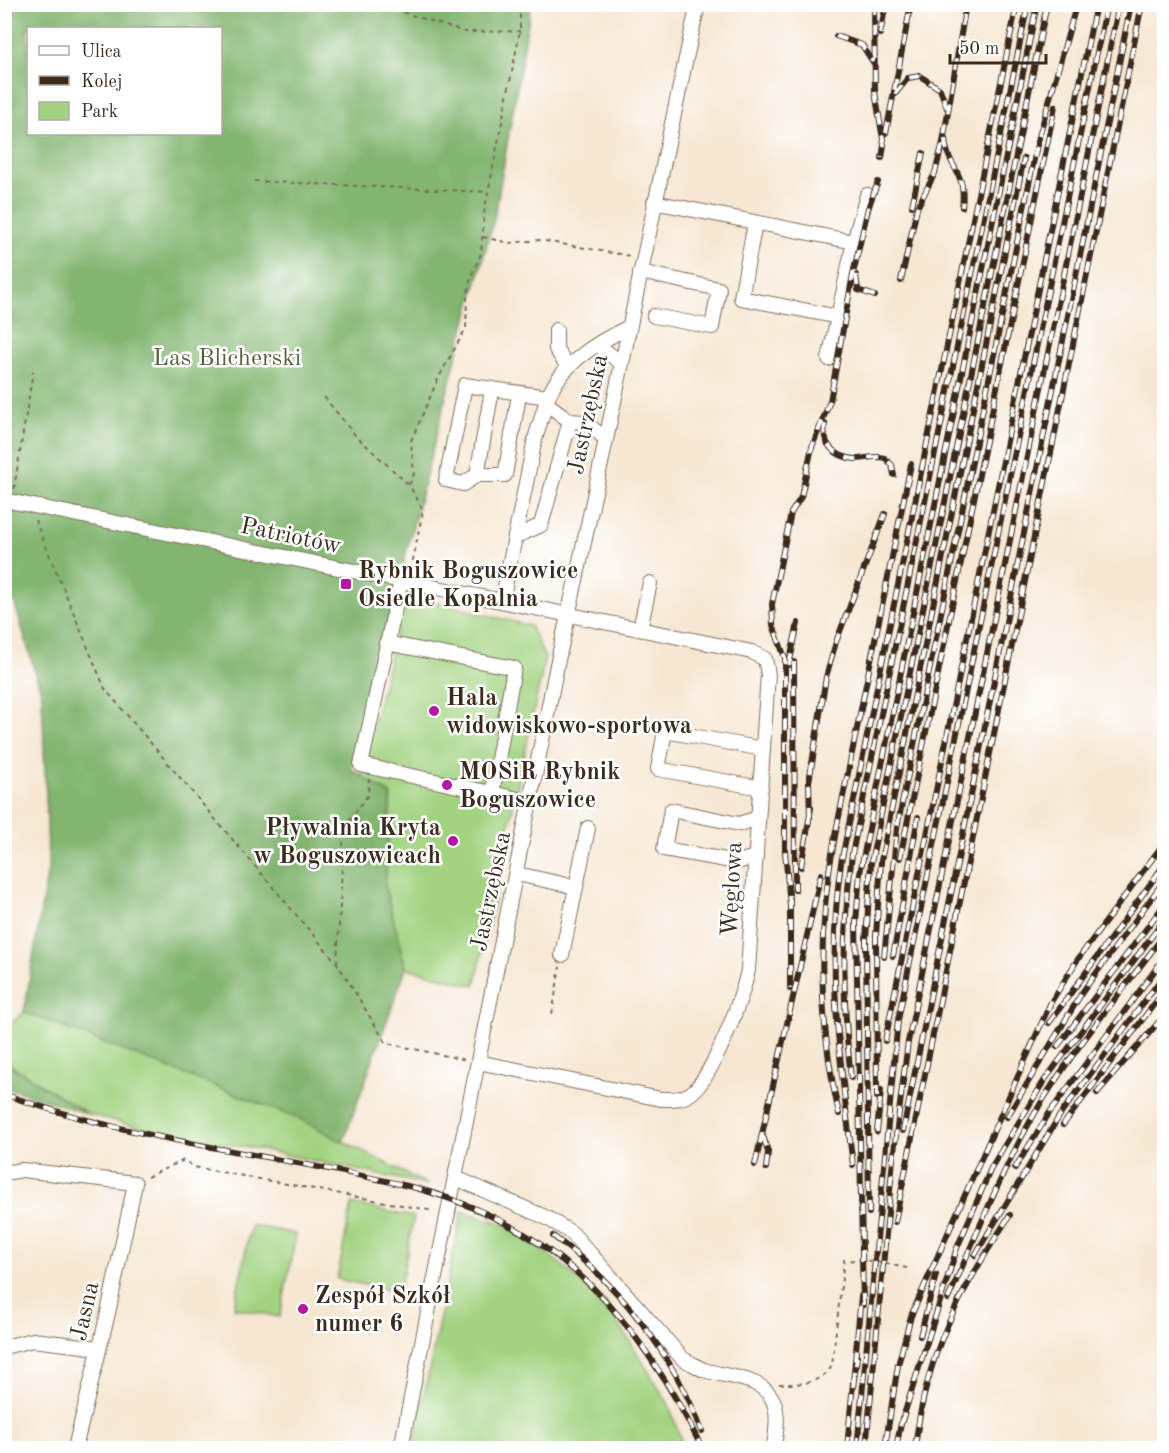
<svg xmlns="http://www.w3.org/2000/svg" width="1169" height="1453" viewBox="0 0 1169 1453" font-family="'Old Standard TT',serif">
<rect width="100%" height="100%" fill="#fff"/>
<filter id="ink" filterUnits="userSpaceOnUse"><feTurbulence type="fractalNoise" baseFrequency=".0167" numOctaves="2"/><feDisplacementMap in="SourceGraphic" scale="12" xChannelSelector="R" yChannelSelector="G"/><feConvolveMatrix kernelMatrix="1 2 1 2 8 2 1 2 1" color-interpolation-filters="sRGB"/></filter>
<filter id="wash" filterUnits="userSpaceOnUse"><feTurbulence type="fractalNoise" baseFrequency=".008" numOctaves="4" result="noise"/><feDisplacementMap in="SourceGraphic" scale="24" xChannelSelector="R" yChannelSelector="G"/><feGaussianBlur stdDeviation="1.35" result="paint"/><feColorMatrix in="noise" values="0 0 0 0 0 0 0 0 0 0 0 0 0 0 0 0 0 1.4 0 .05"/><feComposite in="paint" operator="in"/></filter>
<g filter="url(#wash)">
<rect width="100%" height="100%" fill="#f6e7d3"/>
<g fill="#a3d381" stroke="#6f7e50" stroke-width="1.5">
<polygon points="405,594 530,626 545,658 475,986 406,968 385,887 391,795 361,776"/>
<polygon points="24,1012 300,1119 428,1185 258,1149 162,1133 88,1114 5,1062 4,1029"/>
<polygon points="352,1204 414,1217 399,1292 337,1279"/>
<polygon points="462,1211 504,1224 554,1259 605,1301 668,1403 684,1448 413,1448"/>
<polygon points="251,1225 296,1234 280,1317 234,1308"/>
</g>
<g fill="#82b56f" stroke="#5e7046" stroke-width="1.5" fill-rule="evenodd">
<path d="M4 5H531L495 215 452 373 351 769 391 795 385 887 406 968 343 1142 300 1119 24 1012 48 869 47 824 42 695 5 571ZM28 28H220V134H28Z"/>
<polygon points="5,1062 88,1114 5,1087"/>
</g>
</g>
<g filter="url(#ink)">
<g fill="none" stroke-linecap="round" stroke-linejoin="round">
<g stroke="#7c6c5d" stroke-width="16">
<g id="minor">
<polyline points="654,202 854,242"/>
<polyline points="755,223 741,298 839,317"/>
<polyline points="640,272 719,289 712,327 654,316"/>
<polyline points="556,330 556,349 568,367"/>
<polyline points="598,345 621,363"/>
<polyline points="829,359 854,242 867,195"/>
<polyline points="519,395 505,475 477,475 463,484 446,480 465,385 548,397"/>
<path d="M605 438 584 422 570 421 546 403C558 366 595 343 629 327"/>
<polyline points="477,475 492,390"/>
<path d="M4 500 752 652 765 659 768 674 748 970C743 996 711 1084 688 1095 680 1100 670 1099 661 1099L478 1062"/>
<polyline points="515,537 541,525 570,421"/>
<polyline points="401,580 361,765 532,802"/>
<polyline points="502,601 535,439 546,403"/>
<polyline points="640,629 650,583"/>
<polyline points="386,643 514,668 492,794"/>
<polyline points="761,788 658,769 665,731 763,749"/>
<polyline points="756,857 737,862 664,849 671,810 739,824 758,818"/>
<polyline points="517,874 576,887 562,955"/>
<polyline points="576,887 588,828"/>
<polyline points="4,1173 22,1170 135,1183 108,1313 75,1448"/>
<path d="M456 1178 547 1218 572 1233 683 1359C690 1362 697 1367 704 1370 728 1378 767 1376 775 1406 779 1419 775 1436 774 1448"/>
<polyline points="4,1347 33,1340 99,1348"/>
<path d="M401 1448 558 660C608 443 649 223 698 4"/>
</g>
</g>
<g stroke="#7c6c5d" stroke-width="2" stroke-dasharray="4.5 4.5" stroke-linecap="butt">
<polyline points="377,4 465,32 520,31"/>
<polyline points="254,181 488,192"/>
<polyline points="483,237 509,243 539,240 630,256"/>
<polyline points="324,397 356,436 409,485"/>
<polyline points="14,489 33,371"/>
<polyline points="35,520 105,689 337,963 386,1043 466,1060"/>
<polyline points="411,570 423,510 409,485 414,474 411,441 438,379 466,328 467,298 471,276 481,254 484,213 520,31 520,4"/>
<polyline points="337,963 344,828 368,795 369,779"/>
<polyline points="552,1014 560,967"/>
<polyline points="147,1177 184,1160 194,1167 434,1211"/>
<path d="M779 1384C800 1384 819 1385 832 1366L844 1260 871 1261 907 1268"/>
</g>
<use href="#minor" stroke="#fff" stroke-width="14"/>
<g stroke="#3b2a1e" stroke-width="6">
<g id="rail">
<polyline points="874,4 875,92 884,145 882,158"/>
<polyline points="880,34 886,4"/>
<polyline points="836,36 862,45 873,62"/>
<polyline points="895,94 908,78 920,76 940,89 947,108"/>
<polyline points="886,133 911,4"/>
<path d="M945 139C947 168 967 170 962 207"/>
<polyline points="912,206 923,153"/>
<polyline points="856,275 858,290 875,296"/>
<polyline points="901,281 917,208 935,173 943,142 966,4"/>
<path d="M825 424C821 444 835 457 855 459 865 459 875 455 885 458L892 465 894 475"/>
<polyline points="794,662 795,890"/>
<polyline points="789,665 798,623"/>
<polyline points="810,817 809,782 826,677 836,642 885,514"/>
<polyline points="900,858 1055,106"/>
<polyline points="801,867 811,808"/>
<polyline points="790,899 790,989"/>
<polyline points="790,906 785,851 785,658 773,625 772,604 791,513 801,497 812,447 830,401 853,274 868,208 878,182"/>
<polyline points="893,956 918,817"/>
<polyline points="884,957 897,828 1038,140 1074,13"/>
<polyline points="1049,1023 1164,865"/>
<polyline points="885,1041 1096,4"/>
<polyline points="1057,1047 1164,905"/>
<path d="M851 1078C842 1003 842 929 852 854L1028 4"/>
<polyline points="1097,1093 1164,1016"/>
<path d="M4 1094C138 1143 279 1154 416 1188 561 1228 638 1318 702 1448"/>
<polyline points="877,1097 876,936 881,861 1024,158"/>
<path d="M839 1114C818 1022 817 929 835 836L911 464"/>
<polyline points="1007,1117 1083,991 1164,881"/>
<polyline points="1063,1125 1164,991"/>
<polyline points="903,1131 1131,4"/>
<polyline points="877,1132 881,1090"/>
<polyline points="763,1136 768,1152 766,1168"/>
<polyline points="755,1165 821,874"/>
<path d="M853 1165C840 1063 826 965 841 863L1017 4"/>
<polyline points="1015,1168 1050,1112 1164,958"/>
<polyline points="869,1213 866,940 871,863 1047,4"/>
<polyline points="895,1222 1142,4"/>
<path d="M553 1236C620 1285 673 1354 702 1431"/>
<polyline points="975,1255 1060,1115 1164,975"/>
<path d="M948 1299C976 1237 1001 1171 1035 1113 1072 1050 1121 993 1164 935"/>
<polyline points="863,1305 856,923 860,873 1037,4"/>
<polyline points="920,1336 936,1275"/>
<polyline points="853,1387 857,1357"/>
<polyline points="901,1424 957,1248 992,1166 1044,1081 1164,920"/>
<polyline points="886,1441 898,1365 911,1316 1051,1002 1078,959 1164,843"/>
<polyline points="847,1448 861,1296"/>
<polyline points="857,1448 898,1020 1107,4"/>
<polyline points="866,1448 893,1159 908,1042 1119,4"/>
<polyline points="896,1448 902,1418"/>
<path d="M915 1448C926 1352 958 1296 1010 1215"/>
</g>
</g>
<use href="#rail" stroke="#fff" stroke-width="4" stroke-dasharray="11" stroke-linecap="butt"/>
</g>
</g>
<g fill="#b5179e" stroke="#fff" stroke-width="2">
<rect x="340" y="578" width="12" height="12" rx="3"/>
<circle cx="434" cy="711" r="6"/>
<circle cx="447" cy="785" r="6"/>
<circle cx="453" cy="841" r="6"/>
<circle cx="303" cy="1309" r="6"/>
</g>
<g text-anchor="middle" stroke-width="5" stroke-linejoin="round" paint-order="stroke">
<g font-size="24" fill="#5a5d3c" stroke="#fff">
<text x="227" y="365">Las Blicherski</text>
</g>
<g font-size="24" fill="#3b2a1e" stroke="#fff">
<text transform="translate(587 414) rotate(-78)" y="8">Jastrzębska</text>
<text transform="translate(291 535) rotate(12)" y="8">Patriotów</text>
<text transform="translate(731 889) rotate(-87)" y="8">Węglowa</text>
<text transform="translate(490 891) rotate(-78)" y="8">Jastrzębska</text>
<text transform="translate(84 1311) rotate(-77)" y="8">Jasna</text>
</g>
<g font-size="24" font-weight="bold" fill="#3b2a1e" stroke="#fff" text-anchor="start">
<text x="358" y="578">Rybnik Boguszowice<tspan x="358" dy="28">Osiedle Kopalnia</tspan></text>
<text x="446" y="705">Hala<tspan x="446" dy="28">widowiskowo-sportowa</tspan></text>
<text x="459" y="779">MOSiR Rybnik<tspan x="459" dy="28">Boguszowice</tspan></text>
<text x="441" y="835" text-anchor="end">Pływalnia Kryta<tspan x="441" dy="28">w Boguszowicach</tspan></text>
<text x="315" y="1303">Zespół Szkół<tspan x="315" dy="28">numer 6</tspan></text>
</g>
</g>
<rect width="1169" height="1453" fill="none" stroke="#fff" stroke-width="24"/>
<rect x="27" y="27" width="195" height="108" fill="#ffffff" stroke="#b1aaa5" stroke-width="1.5"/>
<rect x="39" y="46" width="30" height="9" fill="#ffffff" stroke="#b1aaa5" stroke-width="1.5"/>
<text x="81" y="57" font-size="18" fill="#3b2a1e">Ulica</text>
<rect x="39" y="76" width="30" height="9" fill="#3b2a1e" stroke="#b1aaa5" stroke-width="1.5"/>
<text x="81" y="87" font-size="18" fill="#3b2a1e">Kolej</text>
<rect x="39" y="102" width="30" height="18" fill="#a3d381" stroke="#b1aaa5" stroke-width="1.5"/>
<text x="81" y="117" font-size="18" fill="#3b2a1e">Park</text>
<path d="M950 54v9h96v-9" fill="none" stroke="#3b2a1e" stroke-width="3"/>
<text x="959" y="54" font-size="18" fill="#3b2a1e" stroke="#ffffff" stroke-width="4.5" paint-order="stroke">50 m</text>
</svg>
